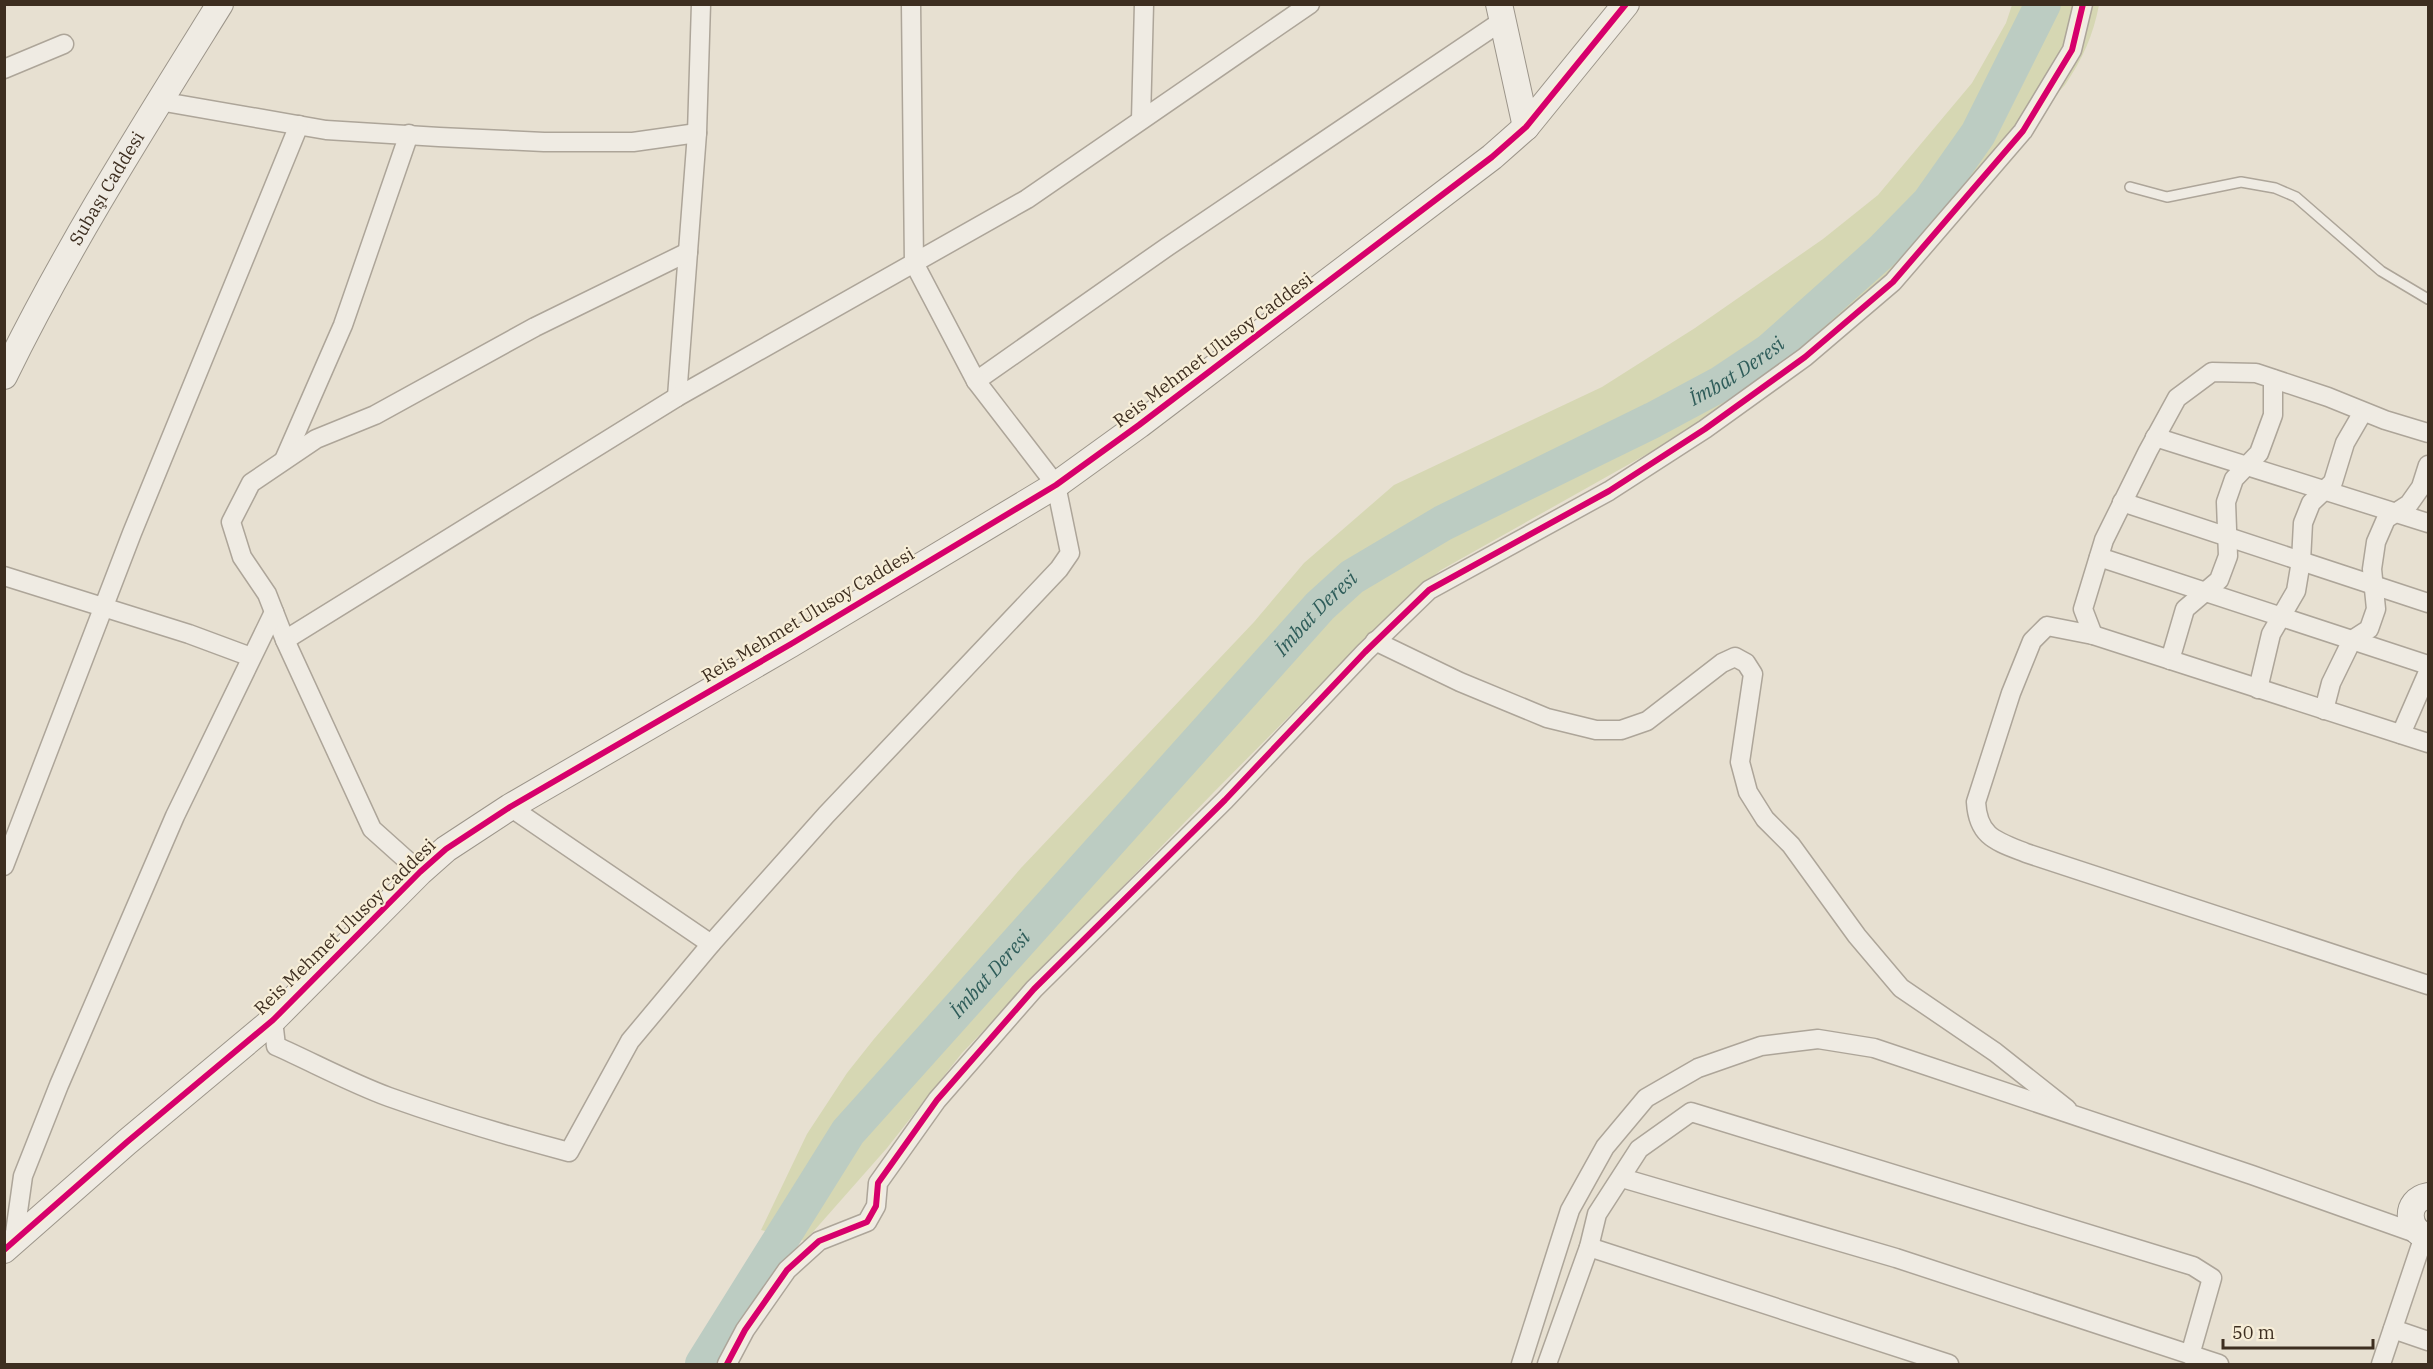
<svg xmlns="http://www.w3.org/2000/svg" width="2433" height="1369" viewBox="0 0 2433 1369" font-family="'IBM Plex Serif',serif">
<rect width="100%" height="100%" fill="#e7e0d1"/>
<path fill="#d6d7b3" d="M2012 5H2099C2093 36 2083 58 2065 85L1893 269 1800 352 1720 413 1441 570 1405 599 1213 793 962 1053 887 1148 805 1241 761 1230 807 1134 847 1073 874 1039 1021 868 1254 622 1304 563 1394 485 1602 387 1695 328 1823 239 1878 195 1972 83 2006 23Z"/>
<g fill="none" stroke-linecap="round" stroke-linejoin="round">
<path stroke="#bcccc2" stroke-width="36" id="s1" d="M703 1364 848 1132 1320 606 1352 577 1443 523 1653 420 1722 383 1770 351 1881 252 1930 202 1978 134 2043 4"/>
<g stroke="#ada599" stroke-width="12">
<polyline id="lane" points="2130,187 2167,197 2241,182 2275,188 2296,197 2381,271 2428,299"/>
</g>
<g stroke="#ada599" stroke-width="21">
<g id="street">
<polyline points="4,69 64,44"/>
<polyline points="159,101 326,130 439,137 544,142 633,142 697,133"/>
<polyline points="1141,120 1144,4"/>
<polyline points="976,381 1167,247 1502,21"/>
<polyline points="677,397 697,133 701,4"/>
<polyline points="2155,437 2428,523"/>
<polyline points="284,460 343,325 409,134"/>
<polyline points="2122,502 2428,603"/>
<polyline points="2099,557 2428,665"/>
<polyline points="4,576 189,634 251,657"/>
<polyline points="2093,635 2083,609 2104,540 2148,451 2177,398 2212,372 2256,373 2328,397 2385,420 2428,433"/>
<polyline points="285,640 677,397 1027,199 1310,4"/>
<polyline points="1375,641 1460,682 1547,718 1596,730 1621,730 1647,721 1722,663 1735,657 1746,663 1753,674 1740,762 1748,792 1765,819 1791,845 1857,936 1901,988 1995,1052 2067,1109"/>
<polyline points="2170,660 2185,609 2219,580 2228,556 2226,502 2234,479 2259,453 2273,415 2273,379"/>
<polyline points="2258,689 2271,634 2296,591 2301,561 2303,523 2311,503 2333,482 2345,443 2363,412"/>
<polyline points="2324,710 2331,683 2352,640 2369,629 2376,609 2372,569 2376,542 2386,519 2409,504 2421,487 2428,465"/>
<polyline points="2401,734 2428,672"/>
<path d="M2428 743 2093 635 2047 626 2032 641 2011 693 1976 802C1978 837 1996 841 2026 853L2428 985"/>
<polyline points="510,807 711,944"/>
<polyline points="4,866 132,533 299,125"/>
<polyline points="420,872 372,829 285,640 267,594 242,557 231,522 251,483 316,439 375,415 535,327 688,252"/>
<path d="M273 1020 276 1046C314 1063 351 1083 389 1097 448 1118 508 1136 569 1152L630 1041 711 944 826 815 1059 569 1070 553 1056 485 976 381 914 263 911 4"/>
<polyline points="1622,1178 1896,1258 2219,1364"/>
<polyline points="14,1240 23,1176 59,1085 175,816 274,612"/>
<polyline points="1589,1247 1949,1364"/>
<polyline points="2393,1329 2428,1341"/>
<polyline points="727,1364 745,1330 787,1270 819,1241 867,1222 876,1206 878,1183 937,1100 1034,989 1225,800 1365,652 1429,590 1609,491 1705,429 1805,357 1893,282 2023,131 2072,50 2083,4"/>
<polyline points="1521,1364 1570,1210 1605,1147 1646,1098 1698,1068 1761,1046 1818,1039 1874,1048 2252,1175 2424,1236"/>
<polyline points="1547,1364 1589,1247 1597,1214 1639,1149 1691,1112 2193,1266 2212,1278 2190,1355"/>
<polyline points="2381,1364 2424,1236"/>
</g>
</g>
<g stroke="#9c958a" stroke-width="28">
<g id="secondary">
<polyline points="1499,4 1526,127"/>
<path id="s2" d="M4 376C67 247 144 126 220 4"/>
<path d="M2428 1196C2404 1200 2406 1231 2428 1237"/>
<polyline points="4,1250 127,1142 273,1020 420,872 446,849 510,807 791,644 1056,485 1139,425 1492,157 1526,127 1626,4"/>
</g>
</g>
<use href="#lane" stroke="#efebe3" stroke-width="9"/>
<use href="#street" stroke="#efebe3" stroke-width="18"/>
<use href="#secondary" stroke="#efebe3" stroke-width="26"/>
<g stroke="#f7eed8" stroke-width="10">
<g id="cycleway">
<polyline points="4,1250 127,1142 273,1020 420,872 446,849 510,807 791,644 1056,485 1139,425 1492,157 1526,127 1626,4"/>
<polyline points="727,1364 745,1330 787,1270 819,1241 867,1222 876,1206 878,1183 937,1100 1034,989 1225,800 1365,652 1429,590 1609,491 1705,429 1805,357 1893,282 2023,131 2072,50 2083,4"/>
</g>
</g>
<use href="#cycleway" stroke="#d6006c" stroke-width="6"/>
</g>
<g text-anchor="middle" stroke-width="4.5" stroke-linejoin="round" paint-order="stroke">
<g font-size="18" fill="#3d2e20" stroke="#f7eed8">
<text dy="6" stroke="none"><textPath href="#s2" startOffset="214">Subaşı Caddesi</textPath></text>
<text transform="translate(1213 350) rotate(-37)" y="6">Reis Mehmet Ulusoy Caddesi</text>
<text transform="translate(808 615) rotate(-31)" y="6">Reis Mehmet Ulusoy Caddesi</text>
<text transform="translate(345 927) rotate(-44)" y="6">Reis Mehmet Ulusoy Caddesi</text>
</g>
<g font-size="20" font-style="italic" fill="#2f5d5a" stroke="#f7eed8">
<text dy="7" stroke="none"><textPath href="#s1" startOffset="1460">İmbat Deresi</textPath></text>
<text dy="7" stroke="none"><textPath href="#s1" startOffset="972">İmbat Deresi</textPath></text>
<text dy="7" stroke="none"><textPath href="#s1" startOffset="486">İmbat Deresi</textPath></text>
</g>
</g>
<rect width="2433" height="1369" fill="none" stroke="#3d2e20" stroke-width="12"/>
<path d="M2223 1339v9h150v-9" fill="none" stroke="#3d2e20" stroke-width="3"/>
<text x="2232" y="1339" font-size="18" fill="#3d2e20" stroke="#f7eed8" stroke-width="4.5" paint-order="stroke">50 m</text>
</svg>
